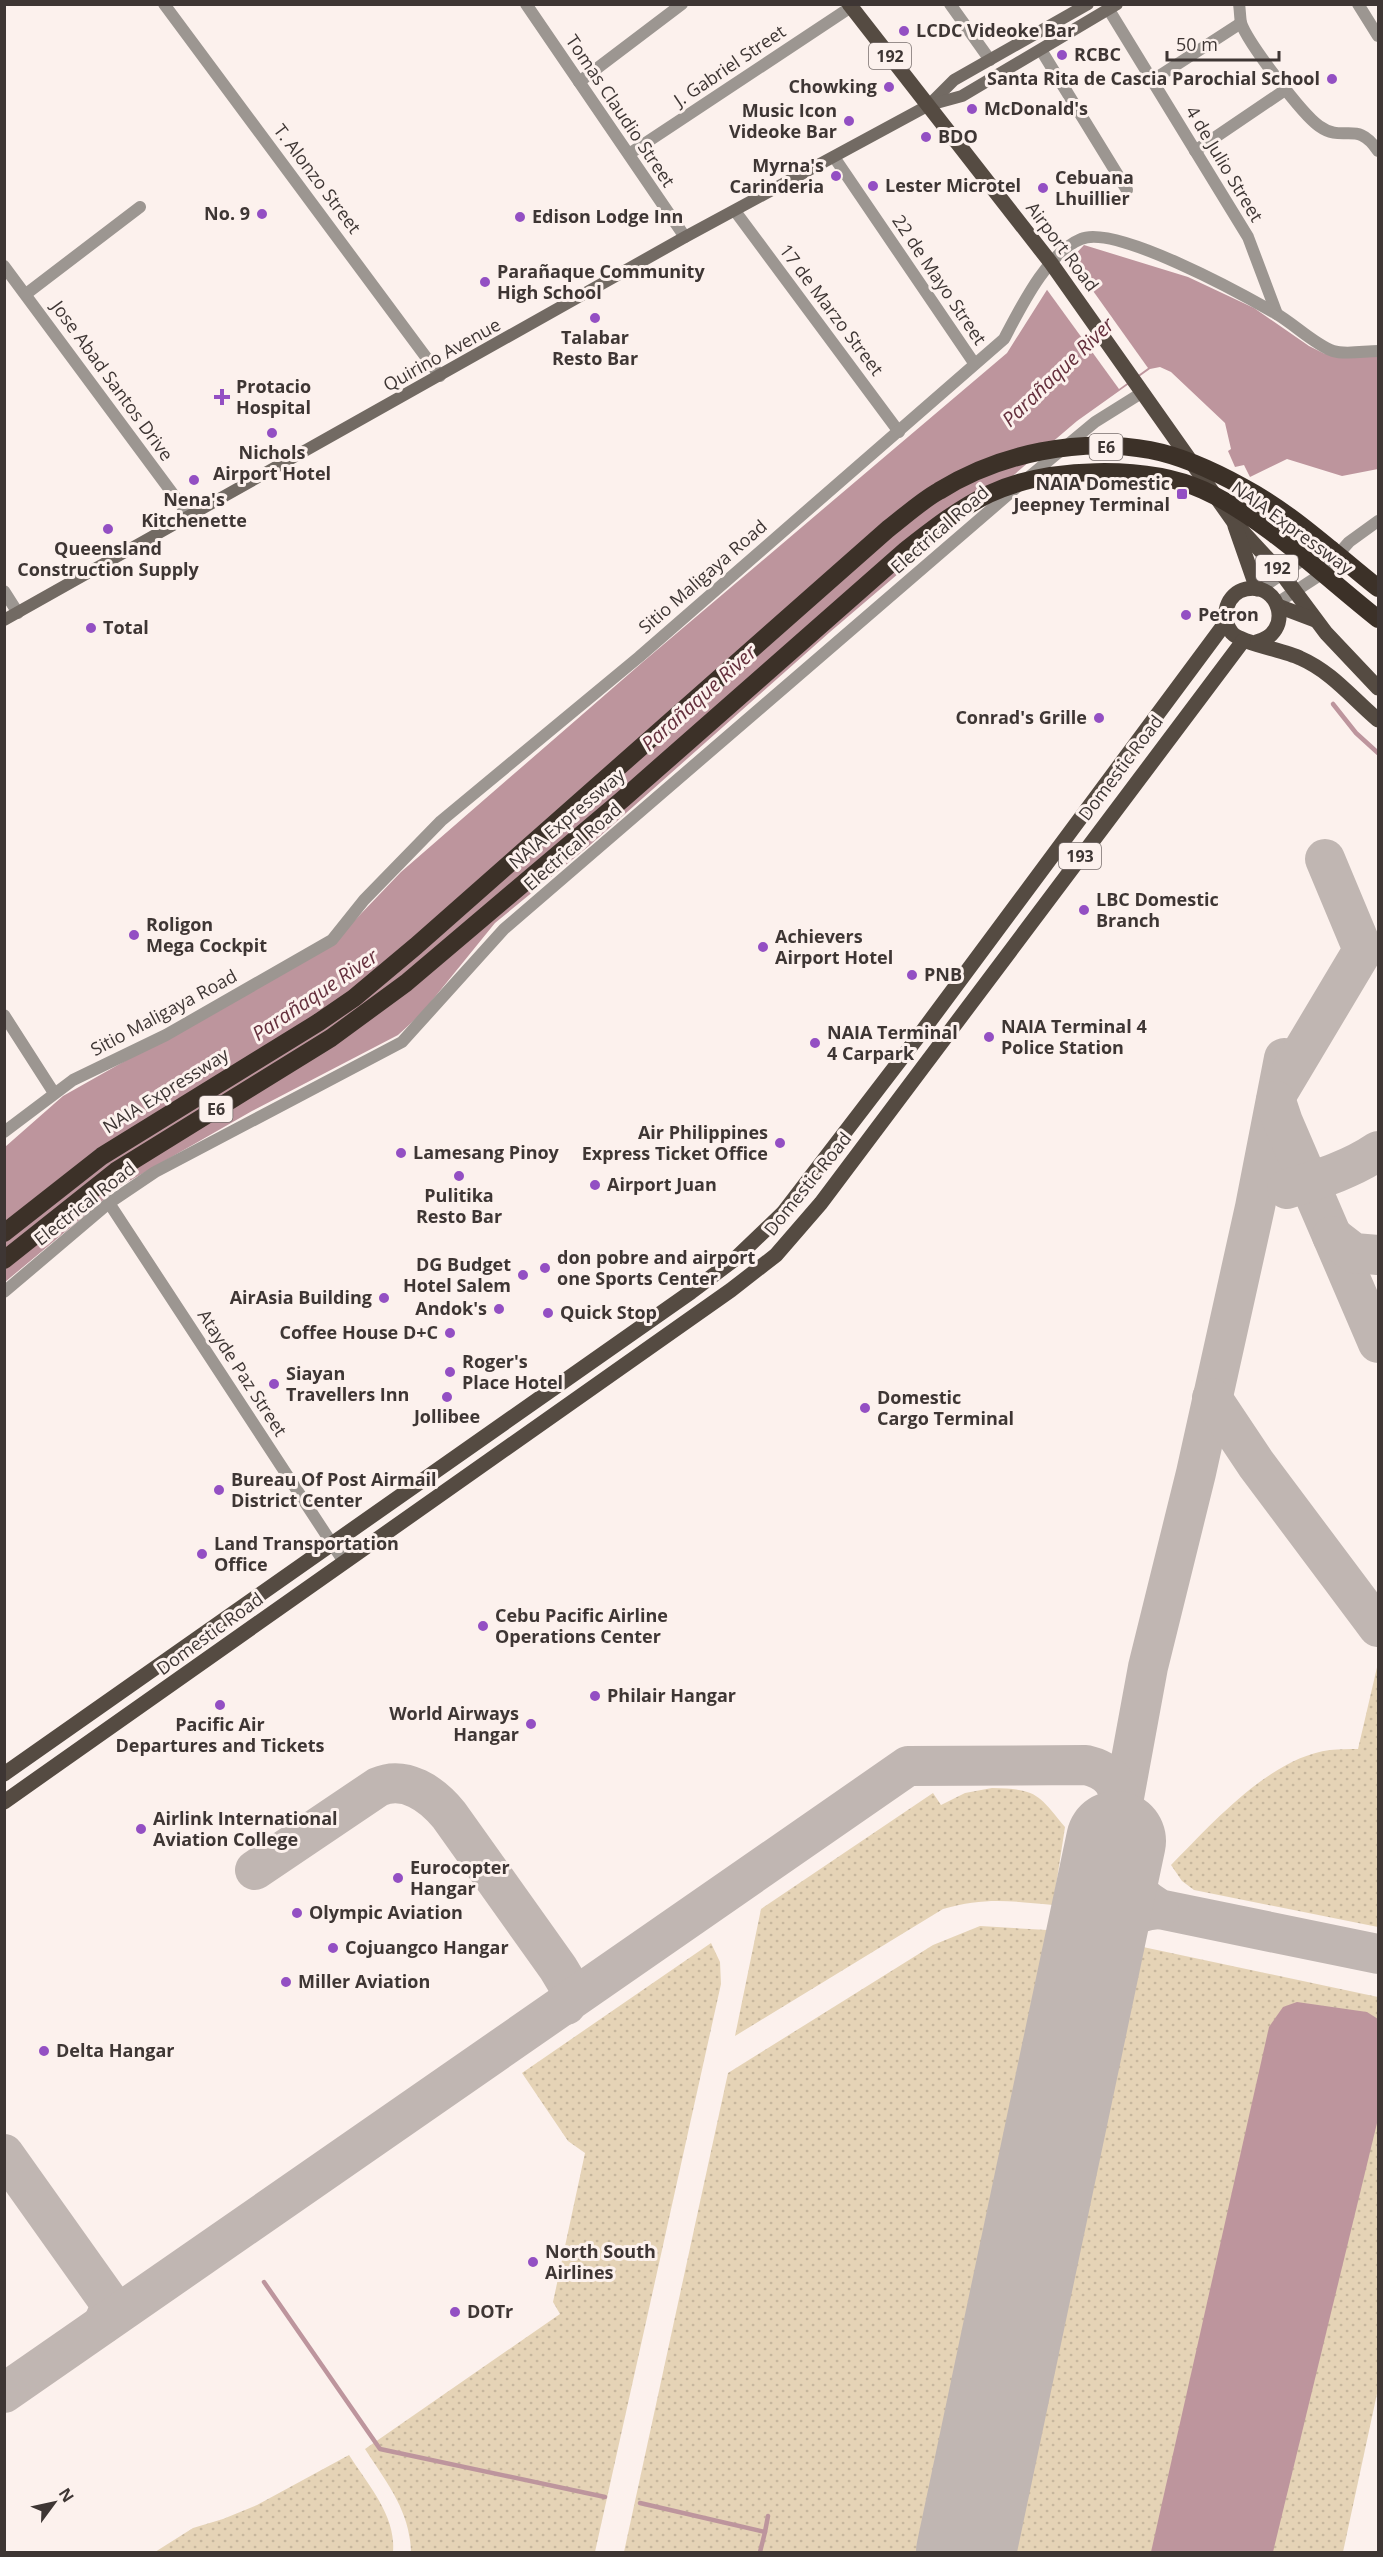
<svg xmlns="http://www.w3.org/2000/svg" width="1383" height="2557" viewBox="0 0 1383 2557" font-family="'Open Sans',sans-serif">
<defs>
<pattern id="grass-dots" width="8" height="8" patternUnits="userSpaceOnUse" patternTransform="scale(1.5)"><rect width="8" height="8" fill="#e5d3b6"/><path d="M2 2h.1M6 6h.1" fill="none" stroke="#c6b69d" stroke-width="1.8" stroke-linecap="round"/></pattern>
</defs>
<rect width="100%" height="100%" fill="#fcf1ed"/>
<g fill="url(#grass-dots)">
<path d="M1378 1663V1927L1194 1890 1182 1881 1171 1865C1212 1824 1269 1758 1330 1750 1339 1749 1349 1749 1358 1749Z"/>
<path d="M992 1788C1037 1789 1038 1794 1065 1827L1053 1905C1010 1901 985 1897 943 1909L735 2036 761 1909 933 1793 941 1805 965 1793Z"/>
<polygon points="980,1926 1047,1930 918,2552 624,2552 728,2073 933,1945"/>
<path d="M711 1943 720 1962 721 1984 595 2552H411C410 2511 387 2483 365 2449L560 2314 553 2302 585 2153 568 2141 522 2073Z"/>
<polygon points="1143,1947 1378,1997 1378,2389 1343,2552 1015,2552"/>
<path d="M349 2455C368 2485 396 2515 393 2552H155L193 2528 223 2519 257 2505Z"/>
</g>
<g fill="#bd959d">
<polygon points="1084,245 1188,277 1254,308 1309,346 1325,354 1378,357 1378,469 1342,476 1287,459 1250,477 1244,465 1235,467 1228,451 1231,449 1225,423 1171,372 1160,367 1150,369 1077,421 830,632 590,845 495,923 421,1014 398,1035 252,1111 119,1187 5,1282 5,1147 63,1096 332,944 401,872 644,661 1007,353 1057,274"/>
<polygon points="1297,2002 1367,2012 1378,2019 1378,2119 1273,2552 1151,2552 1269,2027 1283,2007"/>
</g>
<polygon fill="#fcf1ed" points="1071,260 1148,368 1119,389 1045,287 1053,273"/>
<g fill="none" stroke-linecap="round" stroke-linejoin="round">
<g stroke="#bd959d" stroke-width="4.5">
<polyline points="1333,704 1356,733 1378,753"/>
<polyline points="264,2282 380,2449 605,2497"/>
<polyline points="640,2503 765,2532 768,2516"/>
<polyline points="760,2552 765,2532"/>
</g>
<g stroke="#c0b6b2" stroke-width="40">
<path d="M1284 1058 1255 1207 1196 1473 1148 1667 1116 1841C1121 1876 1129 1890 1159 1909L1378 1954"/>
<polyline points="1280,1089 1363,950 1325,859"/>
<polyline points="1276,1101 1283,1122 1378,1343"/>
<path d="M1287 1189C1319 1179 1350 1170 1378 1151"/>
<polyline points="1332,1236 1354,1253 1378,1255"/>
<polyline points="1212,1398 1256,1464 1378,1627"/>
<path d="M255 1870 378 1787C405 1775 432 1794 449 1815L558 1968 570 1988 566 2005"/>
<path d="M1092 1952C1107 1927 1129 1911 1159 1909"/>
<polyline points="4,2154 107,2299 109,2310 103,2324"/>
<path d="M4 2393 908 1766 1086 1765C1112 1771 1118 1784 1123 1809"/>
</g>
<polyline stroke="#c0b6b2" stroke-width="100" points="966,2552 1116,1841"/>
<g stroke="#9c9691" stroke-width="12">
<polyline points="164,4 440,376"/>
<polyline points="950,4 990,60"/>
<path d="M1239 4C1240 10 1240 18 1241 23 1248 43 1302 114 1319 126 1344 144 1357 119 1378 151"/>
<polyline points="1358,4 1378,36"/>
<polyline points="1109,10 1248,237 1277,314"/>
<polyline points="1041,50 1127,190"/>
<polyline points="1153,80 1241,23"/>
<polyline points="579,82 682,4"/>
<polyline points="1195,151 1285,90"/>
<polyline points="629,154 851,7"/>
<polyline points="834,157 974,363"/>
<polyline points="735,211 899,432"/>
<polyline points="4,266 190,517"/>
<polyline points="26,294 140,207"/>
<polyline points="4,591 18,613"/>
<polyline points="4,1015 54,1093"/>
<path d="M4 1132 73 1080 166 1035 332 940 364 900 441 821 639 657 1004 339C1021 307 1047 253 1081 239 1115 224 1242 294 1275 313 1293 323 1315 345 1333 351 1345 355 1365 351 1378 351"/>
<polyline points="109,1203 344,1562"/>
<polyline points="4,1292 109,1203 155,1172 402,1042 504,929 1017,487 1095,422 1143,392"/>
</g>
<g stroke="#9c9691" stroke-width="12">
<polyline points="526,4 685,237"/>
<polyline points="1260,589 1307,557 1333,547"/>
<polyline points="1277,603 1320,575 1349,542 1378,521"/>
</g>
<g stroke="#726a63" stroke-width="12">
<polyline points="930,104 954,80 1088,4"/>
<polyline points="4,620 685,237 929,105 962,96 1117,4"/>
</g>
<g stroke="#554b42" stroke-width="15">
<polyline points="849,4 1051,263 1233,521 1282,574 1326,633 1378,688"/>
<polyline points="1235,526 1257,589"/>
<polyline points="1278,606 1315,620"/>
<path d="M1256 642C1294 634 1281 581 1246 589 1227 593 1219 617 1232 633 1241 643 1283 650 1300 658 1332 672 1352 698 1378 720"/>
<polyline points="4,1774 691,1292 735,1259 783,1213 921,1033 1226,622"/>
<polyline points="4,1802 731,1290 776,1255 821,1203 1243,641"/>
</g>
<g stroke="#3c3128" stroke-width="18">
<path d="M4 1233 102 1156 319 1022 354 998 416 946 888 529C905 516 921 501 939 491 1000 453 1080 437 1150 450 1181 456 1216 472 1243 487 1292 513 1335 554 1378 588"/>
<path d="M4 1260 116 1171 331 1038 406 983 623 799 906 550C933 529 958 509 989 494 1046 467 1145 464 1203 490 1263 517 1326 578 1378 619"/>
</g>
</g>
<g fill="#934fc3" stroke="#fcf1ed" stroke-width="2">
<circle cx="904" cy="31" r="6"/>
<circle cx="1062" cy="55" r="6"/>
<circle cx="1332" cy="79" r="6"/>
<circle cx="889" cy="87" r="6"/>
<circle cx="972" cy="109" r="6"/>
<circle cx="849" cy="121" r="6"/>
<circle cx="926" cy="137" r="6"/>
<circle cx="836" cy="176" r="6"/>
<circle cx="873" cy="186" r="6"/>
<circle cx="1043" cy="188" r="6"/>
<circle cx="262" cy="214" r="6"/>
<circle cx="520" cy="217" r="6"/>
<circle cx="485" cy="282" r="6"/>
<circle cx="595" cy="318" r="6"/>
<path d="M219 388h6v6h6v6h-6v6h-6v-6h-6v-6h6z"/>
<circle cx="272" cy="433" r="6"/>
<circle cx="194" cy="480" r="6"/>
<rect x="1176" y="488" width="12" height="12" rx="3"/>
<circle cx="108" cy="529" r="6"/>
<circle cx="1186" cy="615" r="6"/>
<circle cx="91" cy="628" r="6"/>
<circle cx="1099" cy="718" r="6"/>
<circle cx="1084" cy="910" r="6"/>
<circle cx="134" cy="935" r="6"/>
<circle cx="763" cy="947" r="6"/>
<circle cx="912" cy="975" r="6"/>
<circle cx="989" cy="1037" r="6"/>
<circle cx="815" cy="1043" r="6"/>
<circle cx="780" cy="1143" r="6"/>
<circle cx="401" cy="1153" r="6"/>
<circle cx="459" cy="1176" r="6"/>
<circle cx="595" cy="1185" r="6"/>
<circle cx="545" cy="1268" r="6"/>
<circle cx="523" cy="1275" r="6"/>
<circle cx="384" cy="1298" r="6"/>
<circle cx="499" cy="1309" r="6"/>
<circle cx="548" cy="1313" r="6"/>
<circle cx="450" cy="1333" r="6"/>
<circle cx="450" cy="1372" r="6"/>
<circle cx="274" cy="1384" r="6"/>
<circle cx="447" cy="1397" r="6"/>
<circle cx="865" cy="1408" r="6"/>
<circle cx="219" cy="1490" r="6"/>
<circle cx="202" cy="1554" r="6"/>
<circle cx="483" cy="1626" r="6"/>
<circle cx="595" cy="1696" r="6"/>
<circle cx="220" cy="1705" r="6"/>
<circle cx="531" cy="1724" r="6"/>
<circle cx="141" cy="1829" r="6"/>
<circle cx="398" cy="1878" r="6"/>
<circle cx="297" cy="1913" r="6"/>
<circle cx="333" cy="1948" r="6"/>
<circle cx="286" cy="1982" r="6"/>
<circle cx="44" cy="2051" r="6"/>
<circle cx="533" cy="2262" r="6"/>
<circle cx="455" cy="2312" r="6"/>
</g>
<g text-anchor="middle" stroke-width="6" stroke-linejoin="round" paint-order="stroke">
<g fill="#fcf1ed" stroke="#776e6c" stroke-width="1.5">
<rect x="869" y="43" width="42" height="26" rx="4.5"/>
<rect x="1089.5" y="434" width="33" height="26" rx="4.5"/>
<rect x="1256" y="555" width="42" height="26" rx="4.5"/>
<rect x="1059" y="843" width="42" height="26" rx="4.5"/>
<rect x="199.5" y="1096" width="33" height="26" rx="4.5"/>
</g>
<g font-size="16" font-weight="bold" fill="#3e3634">
<text x="890" y="62">192</text>
<text x="1106" y="453">E6</text>
<text x="1277" y="574">192</text>
<text x="1080" y="862">193</text>
<text x="216" y="1115">E6</text>
</g>
<g font-size="18" font-weight="bold" fill="#3e3634" stroke="#fcf1ed" text-anchor="start">
<text x="916" y="37">LCDC Videoke Bar</text>
<text x="1074" y="61">RCBC</text>
<text x="1320" y="85" text-anchor="end">Santa Rita de Cascia Parochial School</text>
<text x="877" y="93" text-anchor="end">Chowking</text>
<text x="984" y="115">McDonald's</text>
<text x="837" y="117" text-anchor="end">Music Icon<tspan x="837" dy="21">Videoke Bar</tspan></text>
<text x="938" y="143">BDO</text>
<text x="824" y="172" text-anchor="end">Myrna's<tspan x="824" dy="21">Carinderia</tspan></text>
<text x="1055" y="184">Cebuana<tspan x="1055" dy="21">Lhuillier</tspan></text>
<text x="885" y="192">Lester Microtel</text>
<text x="250" y="220" text-anchor="end">No. 9</text>
<text x="532" y="223">Edison Lodge Inn</text>
<text x="497" y="278">Parañaque Community<tspan x="497" dy="21">High School</tspan></text>
<text x="595" y="344" text-anchor="middle">Talabar<tspan x="595" dy="21">Resto Bar</tspan></text>
<text x="236" y="393">Protacio<tspan x="236" dy="21">Hospital</tspan></text>
<text x="272" y="459" text-anchor="middle">Nichols<tspan x="272" dy="21">Airport Hotel</tspan></text>
<text x="1170" y="490" text-anchor="end">NAIA Domestic<tspan x="1170" dy="21">Jeepney Terminal</tspan></text>
<text x="194" y="506" text-anchor="middle">Nena's<tspan x="194" dy="21">Kitchenette</tspan></text>
<text x="108" y="555" text-anchor="middle">Queensland<tspan x="108" dy="21">Construction Supply</tspan></text>
<text x="1198" y="621">Petron</text>
<text x="103" y="634">Total</text>
<text x="1087" y="724" text-anchor="end">Conrad's Grille</text>
<text x="1096" y="906">LBC Domestic<tspan x="1096" dy="21">Branch</tspan></text>
<text x="146" y="931">Roligon<tspan x="146" dy="21">Mega Cockpit</tspan></text>
<text x="775" y="943">Achievers<tspan x="775" dy="21">Airport Hotel</tspan></text>
<text x="924" y="981">PNB</text>
<text x="1001" y="1033">NAIA Terminal 4<tspan x="1001" dy="21">Police Station</tspan></text>
<text x="827" y="1039">NAIA Terminal<tspan x="827" dy="21">4 Carpark</tspan></text>
<text x="768" y="1139" text-anchor="end">Air Philippines<tspan x="768" dy="21">Express Ticket Office</tspan></text>
<text x="413" y="1159">Lamesang Pinoy</text>
<text x="607" y="1191">Airport Juan</text>
<text x="459" y="1202" text-anchor="middle">Pulitika<tspan x="459" dy="21">Resto Bar</tspan></text>
<text x="557" y="1264">don pobre and airport<tspan x="557" dy="21">one Sports Center</tspan></text>
<text x="511" y="1271" text-anchor="end">DG Budget<tspan x="511" dy="21">Hotel Salem</tspan></text>
<text x="372" y="1304" text-anchor="end">AirAsia Building</text>
<text x="487" y="1315" text-anchor="end">Andok's</text>
<text x="560" y="1319">Quick Stop</text>
<text x="438" y="1339" text-anchor="end">Coffee House D+C</text>
<text x="462" y="1368">Roger's<tspan x="462" dy="21">Place Hotel</tspan></text>
<text x="286" y="1380">Siayan<tspan x="286" dy="21">Travellers Inn</tspan></text>
<text x="877" y="1404">Domestic<tspan x="877" dy="21">Cargo Terminal</tspan></text>
<text x="447" y="1423" text-anchor="middle">Jollibee</text>
<text x="231" y="1486">Bureau Of Post Airmail<tspan x="231" dy="21">District Center</tspan></text>
<text x="214" y="1550">Land Transportation<tspan x="214" dy="21">Office</tspan></text>
<text x="495" y="1622">Cebu Pacific Airline<tspan x="495" dy="21">Operations Center</tspan></text>
<text x="607" y="1702">Philair Hangar</text>
<text x="519" y="1720" text-anchor="end">World Airways<tspan x="519" dy="21">Hangar</tspan></text>
<text x="220" y="1731" text-anchor="middle">Pacific Air<tspan x="220" dy="21">Departures and Tickets</tspan></text>
<text x="153" y="1825">Airlink International<tspan x="153" dy="21">Aviation College</tspan></text>
<text x="410" y="1874">Eurocopter<tspan x="410" dy="21">Hangar</tspan></text>
<text x="309" y="1919">Olympic Aviation</text>
<text x="345" y="1954">Cojuangco Hangar</text>
<text x="298" y="1988">Miller Aviation</text>
<text x="56" y="2057">Delta Hangar</text>
<text x="545" y="2258">North South<tspan x="545" dy="21">Airlines</tspan></text>
<text x="467" y="2318">DOTr</text>
</g>
<g font-size="18" fill="#3e3634" stroke="#fcf1ed">
<text transform="translate(730 66) rotate(-34)" y="6">J. Gabriel Street</text>
<text transform="translate(620 111) rotate(56)" y="6">Tomas Claudio Street</text>
<text transform="translate(1224 164) rotate(59)" y="6">4 de Julio Street</text>
<text transform="translate(317 179) rotate(53)" y="6">T. Alonzo Street</text>
<text transform="translate(1062 247) rotate(53)" y="6">Airport Road</text>
<text transform="translate(939 280) rotate(56)" y="6">22 de Mayo Street</text>
<text transform="translate(831 310) rotate(53)" y="6">17 de Marzo Street</text>
<text transform="translate(442 355) rotate(-29)" y="6">Quirino Avenue</text>
<text transform="translate(112 381) rotate(54)" y="6">Jose Abad Santos Drive</text>
<text transform="translate(1292 528) rotate(36)" y="6">NAIA Expressway</text>
<text transform="translate(940 530) rotate(-41)" y="6">Electrical Road</text>
<text transform="translate(703 577) rotate(-41)" y="6">Sitio Maligaya Road</text>
<text transform="translate(1121 768) rotate(-53)" y="6">Domestic Road</text>
<text transform="translate(567 819) rotate(-40)" y="6">NAIA Expressway</text>
<text transform="translate(573 847) rotate(-41)" y="6">Electrical Road</text>
<text transform="translate(164 1013) rotate(-28)" y="6">Sitio Maligaya Road</text>
<text transform="translate(166 1091) rotate(-32)" y="6">NAIA Expressway</text>
<text transform="translate(808 1184) rotate(-51)" y="6">Domestic Road</text>
<text transform="translate(85 1204) rotate(-38)" y="6">Electrical Road</text>
<text transform="translate(242 1373) rotate(57)" y="6">Atayde Paz Street</text>
<text transform="translate(210 1634) rotate(-36)" y="6">Domestic Road</text>
</g>
<g font-size="20" font-style="italic" fill="#65303d" stroke="#fcf1ed">
<text transform="translate(1058 372) rotate(-44)" y="7">Parañaque River</text>
<text transform="translate(699 698) rotate(-42)" y="7">Parañaque River</text>
<text transform="translate(315 995) rotate(-34)" y="7">Parañaque River</text>
</g>
</g>
<rect width="1383" height="2557" fill="none" stroke="#3e3634" stroke-width="12"/>
<g transform="translate(54 2503) rotate(57)" stroke="#fcf1ed" stroke-width="4.5" paint-order="stroke">
<path d="M0-4.5L10 22L0 15L-10 22Z" fill="#3e3634"/>
<text y="-9" font-size="16" font-weight="bold" text-anchor="middle" fill="#3e3634">N</text>
</g>
<path d="M1167 51v9h112v-9" fill="none" stroke="#3e3634" stroke-width="3"/>
<text x="1176" y="51" font-size="18" fill="#3e3634" stroke="#fcf1ed" stroke-width="4.5" paint-order="stroke">50 m</text>
</svg>
